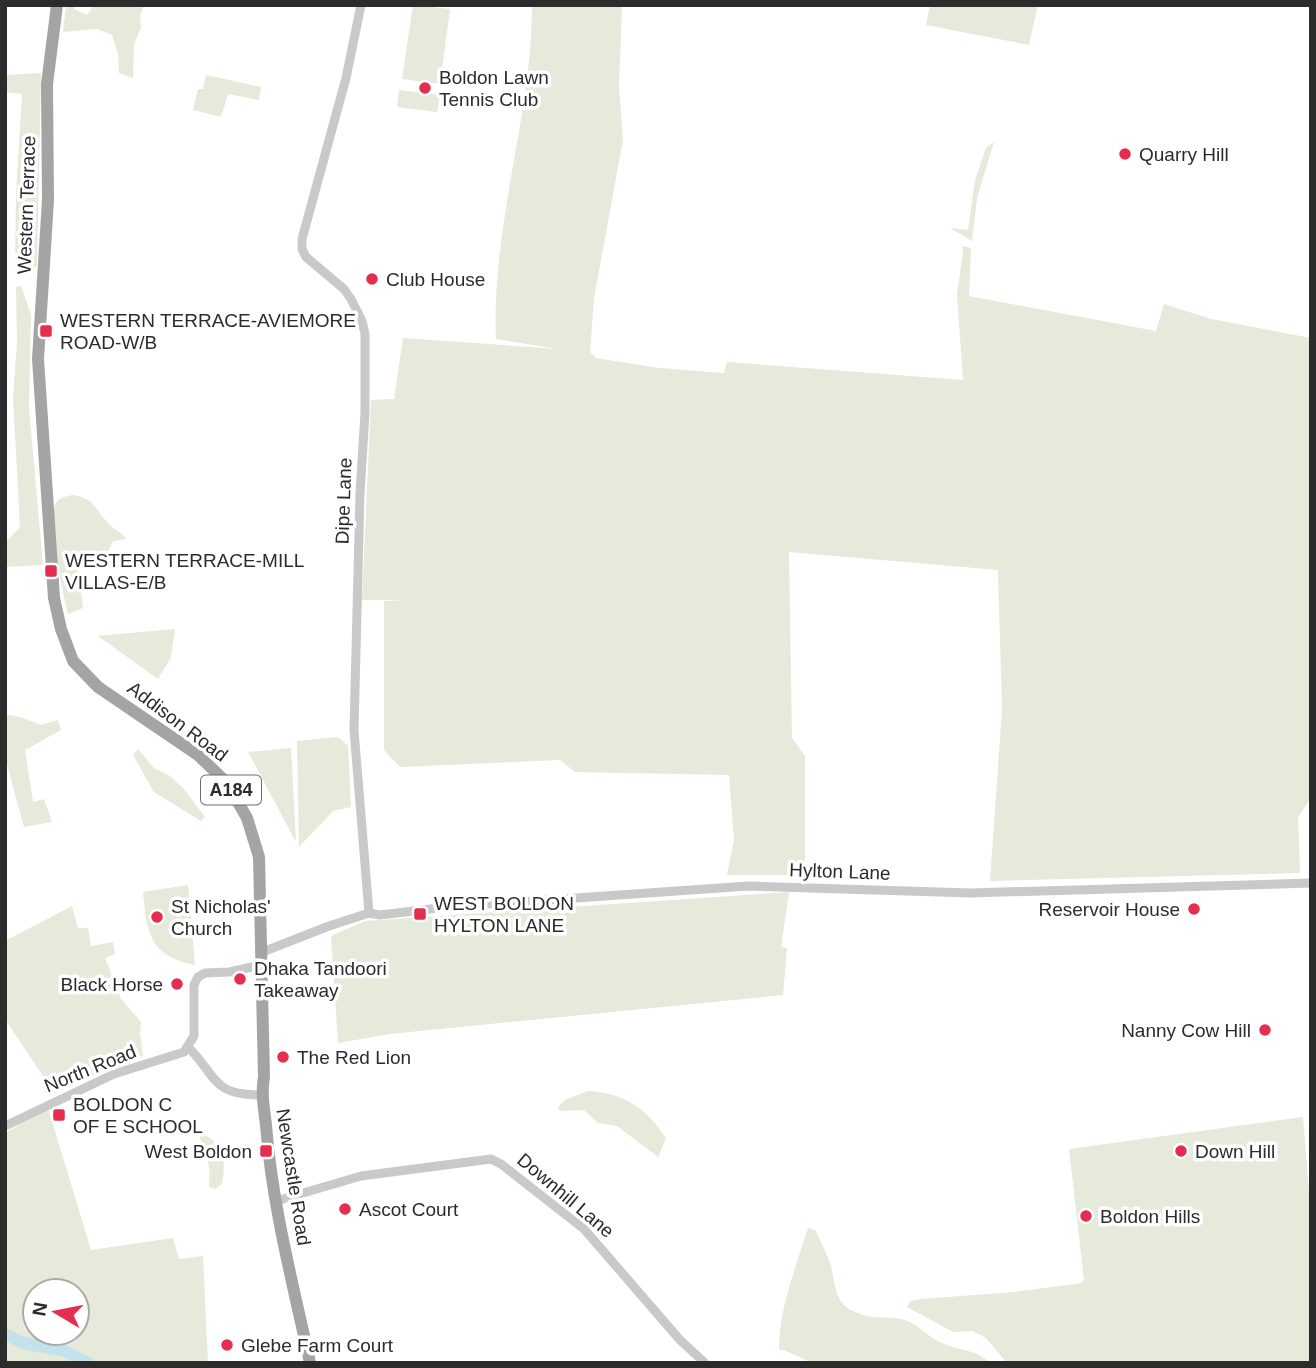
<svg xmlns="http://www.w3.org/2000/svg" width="1316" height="1368" viewBox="0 0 1316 1368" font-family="Helvetica,sans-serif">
<rect width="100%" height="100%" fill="#fff"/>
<g fill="#e5eada" fill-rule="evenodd">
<polygon points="66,5 74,5 74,9 87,15 94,5 144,5 140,15 141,28 134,44 133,78 119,73 118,54 112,35 97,29 63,32"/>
<polygon points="413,5 450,9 440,84 402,79"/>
<path d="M532 5H622L619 87 623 140 594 298 590 352 596 358 659 368 724 373 727 362 963 380 957 294 963 252 962 246 971 248 969 296 1156 331 1164 304 1211 319 1311 338V798L1298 817 1300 873 990 881 1002 710 998 570 789 552 792 738 805 756V875H727L734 840 729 775 575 772 560 760 400 767 384 750V601L404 600H362L371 400 394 399 403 338 558 349 496 339C491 226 532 117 532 5Z"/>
<polygon points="930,5 1038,5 1029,45 926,25"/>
<polygon points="41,73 37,265 30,274 15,274 16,193 22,94 5,92 5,75"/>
<polygon points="206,75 261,87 259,100 228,94 221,117 193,110 198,89 203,89"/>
<polygon points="399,90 440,95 437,112 397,107"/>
<polygon points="994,142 977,198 972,241 950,228 968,230 975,180 986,148"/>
<polygon points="21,286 31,315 29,408 43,565 5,567 5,543 20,527 13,398 17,342 16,287"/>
<path d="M73 495C96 499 94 509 108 523 114 530 121 531 126 539L113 541 106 556 112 565 78 567 83 608 68 614C63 595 48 522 55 505 58 498 66 496 73 495Z"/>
<polygon points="175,629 171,657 158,679 98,636"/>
<polygon points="5,714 23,718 41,725 58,720 61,730 25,750 33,802 44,799 52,822 24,827 5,757"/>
<polygon points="338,737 348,746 351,807 333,811 299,847 297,741"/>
<polygon points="291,748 296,842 248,752"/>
<polygon points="138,749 154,768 170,776 183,788 205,817 201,821 154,792 133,755"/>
<path d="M188 885 195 965C149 956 147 933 143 892Z"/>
<polygon points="789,892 781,947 787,948 783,995 390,1034 338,1043 331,936 365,921"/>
<polygon points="72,906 78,928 88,928 91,946 113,942 115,954 105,958 121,999 141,1022 140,1034 143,1056 114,1066 55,1094 5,1019 5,941"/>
<path d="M588 1091C624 1093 646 1108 666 1138L658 1157 617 1126 598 1123 584 1110 560 1111 558 1107 565 1100Z"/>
<path d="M48 1108 91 1250 173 1238 179 1259 203 1256 208 1363H5V1133ZM35 1291H77V1333H35Z"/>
<polygon points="1303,1117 1311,1217 1311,1363 1007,1363 986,1338 973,1331 953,1332 907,1307 910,1301 920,1299 1015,1292 1082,1283 1084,1280 1069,1149"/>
<path d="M197 1132C223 1140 227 1159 222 1184L215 1189 209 1187C211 1165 207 1151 197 1132Z"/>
<path d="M808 1228 816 1231C821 1243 827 1254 831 1266 837 1290 833 1306 863 1315 876 1319 888 1316 901 1319 917 1322 927 1337 942 1343 959 1351 977 1349 990 1363H812L784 1350H779C779 1308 796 1267 808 1228Z"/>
</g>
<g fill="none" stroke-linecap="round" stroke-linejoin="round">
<polyline stroke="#c5e1eb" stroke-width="12" points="5,1334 23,1343 65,1351 88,1363"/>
<g stroke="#c9c9c9" stroke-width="9">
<polyline points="369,913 380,915 447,907 748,886 971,893 1311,883"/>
<polyline points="260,953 329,926 369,913 354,730 360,493 365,413 365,334 362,321 351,299 344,289 306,257 302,249 302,239 346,78 361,5"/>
<path d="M188 1047C218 1077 211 1095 261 1095"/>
<polyline points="5,1126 114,1074 184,1052 194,1036 194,985 198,977 205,973 229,972 261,965"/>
<polyline points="276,1201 361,1176 491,1159 501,1164 584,1229 680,1340 705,1363"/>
</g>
<path stroke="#a4a4a4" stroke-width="12" d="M57 5 47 84 48 200 38 359 54 598 61 629 73 661 98 687 198 755 227 783 247 818 259 857 264 1077C261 1094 264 1108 266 1125 272 1205 293 1284 310 1363"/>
</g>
<g fill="#e52d50" stroke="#fff" stroke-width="2.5">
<circle cx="425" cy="88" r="7"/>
<circle cx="1125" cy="154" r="7"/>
<circle cx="372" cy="279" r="7"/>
<rect x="39" y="324" width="14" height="14" rx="3.5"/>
<rect x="44" y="564" width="14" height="14" rx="3.5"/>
<circle cx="1194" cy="909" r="7"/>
<rect x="413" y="907" width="14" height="14" rx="3.5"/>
<circle cx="157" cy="917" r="7"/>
<circle cx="240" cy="979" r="7"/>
<circle cx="177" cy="984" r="7"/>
<circle cx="1265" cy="1030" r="7"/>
<circle cx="283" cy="1057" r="7"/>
<rect x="52" y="1108" width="14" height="14" rx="3.5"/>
<rect x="259" y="1144" width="14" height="14" rx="3.5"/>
<circle cx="1181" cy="1151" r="7"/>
<circle cx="345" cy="1209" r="7"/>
<circle cx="1086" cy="1216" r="7"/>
<circle cx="227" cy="1345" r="7"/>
</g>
<g text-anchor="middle" stroke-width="7" stroke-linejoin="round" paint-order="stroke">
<rect fill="#fff" stroke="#6b6b6b" stroke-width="2" x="201" y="775.5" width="60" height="29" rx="5"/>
<g font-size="18" font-weight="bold" fill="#2c2c2c">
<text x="231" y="796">A184</text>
</g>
<g font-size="19" fill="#2c2c2c" stroke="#fff" text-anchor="start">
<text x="439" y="84">Boldon Lawn<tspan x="439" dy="22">Tennis Club</tspan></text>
<text x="1139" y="161">Quarry Hill</text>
<text x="386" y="286">Club House</text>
<text x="60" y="327">WESTERN TERRACE-AVIEMORE<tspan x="60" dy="22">ROAD-W/B</tspan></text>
<text x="65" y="567">WESTERN TERRACE-MILL<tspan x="65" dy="22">VILLAS-E/B</tspan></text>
<text x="434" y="910">WEST BOLDON<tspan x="434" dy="22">HYLTON LANE</tspan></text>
<text x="171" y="913">St Nicholas'<tspan x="171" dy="22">Church</tspan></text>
<text x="1180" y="916" text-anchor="end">Reservoir House</text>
<text x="254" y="975">Dhaka Tandoori<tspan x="254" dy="22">Takeaway</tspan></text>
<text x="163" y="991" text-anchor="end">Black Horse</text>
<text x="1251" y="1037" text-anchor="end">Nanny Cow Hill</text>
<text x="297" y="1064">The Red Lion</text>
<text x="73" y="1111">BOLDON C<tspan x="73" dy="22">OF E SCHOOL</tspan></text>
<text x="252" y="1158" text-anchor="end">West Boldon</text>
<text x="1195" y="1158">Down Hill</text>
<text x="359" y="1216">Ascot Court</text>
<text x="1100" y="1223">Boldon Hills</text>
<text x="241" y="1352">Glebe Farm Court</text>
</g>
<g font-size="19" fill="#2c2c2c" stroke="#fff">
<text transform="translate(26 205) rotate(-88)" y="7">Western Terrace</text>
<text transform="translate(343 501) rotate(-88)" y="7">Dipe Lane</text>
<text transform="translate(178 721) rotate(37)" y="7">Addison Road</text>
<text transform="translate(840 871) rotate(2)" y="7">Hylton Lane</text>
<text transform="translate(90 1068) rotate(-22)" y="7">North Road</text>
<text transform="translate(294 1177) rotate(81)" y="7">Newcastle Road</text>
<text transform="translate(566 1195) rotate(40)" y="7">Downhill Lane</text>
</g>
</g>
<rect width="1316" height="1368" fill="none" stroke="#2c2c2c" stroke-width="14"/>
<g transform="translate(56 1312) rotate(280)"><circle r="33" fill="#ffffff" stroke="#ababab" stroke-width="2"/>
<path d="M0-5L12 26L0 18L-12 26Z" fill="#e52d50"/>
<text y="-10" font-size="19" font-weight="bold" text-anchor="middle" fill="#2c2c2c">N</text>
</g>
</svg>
